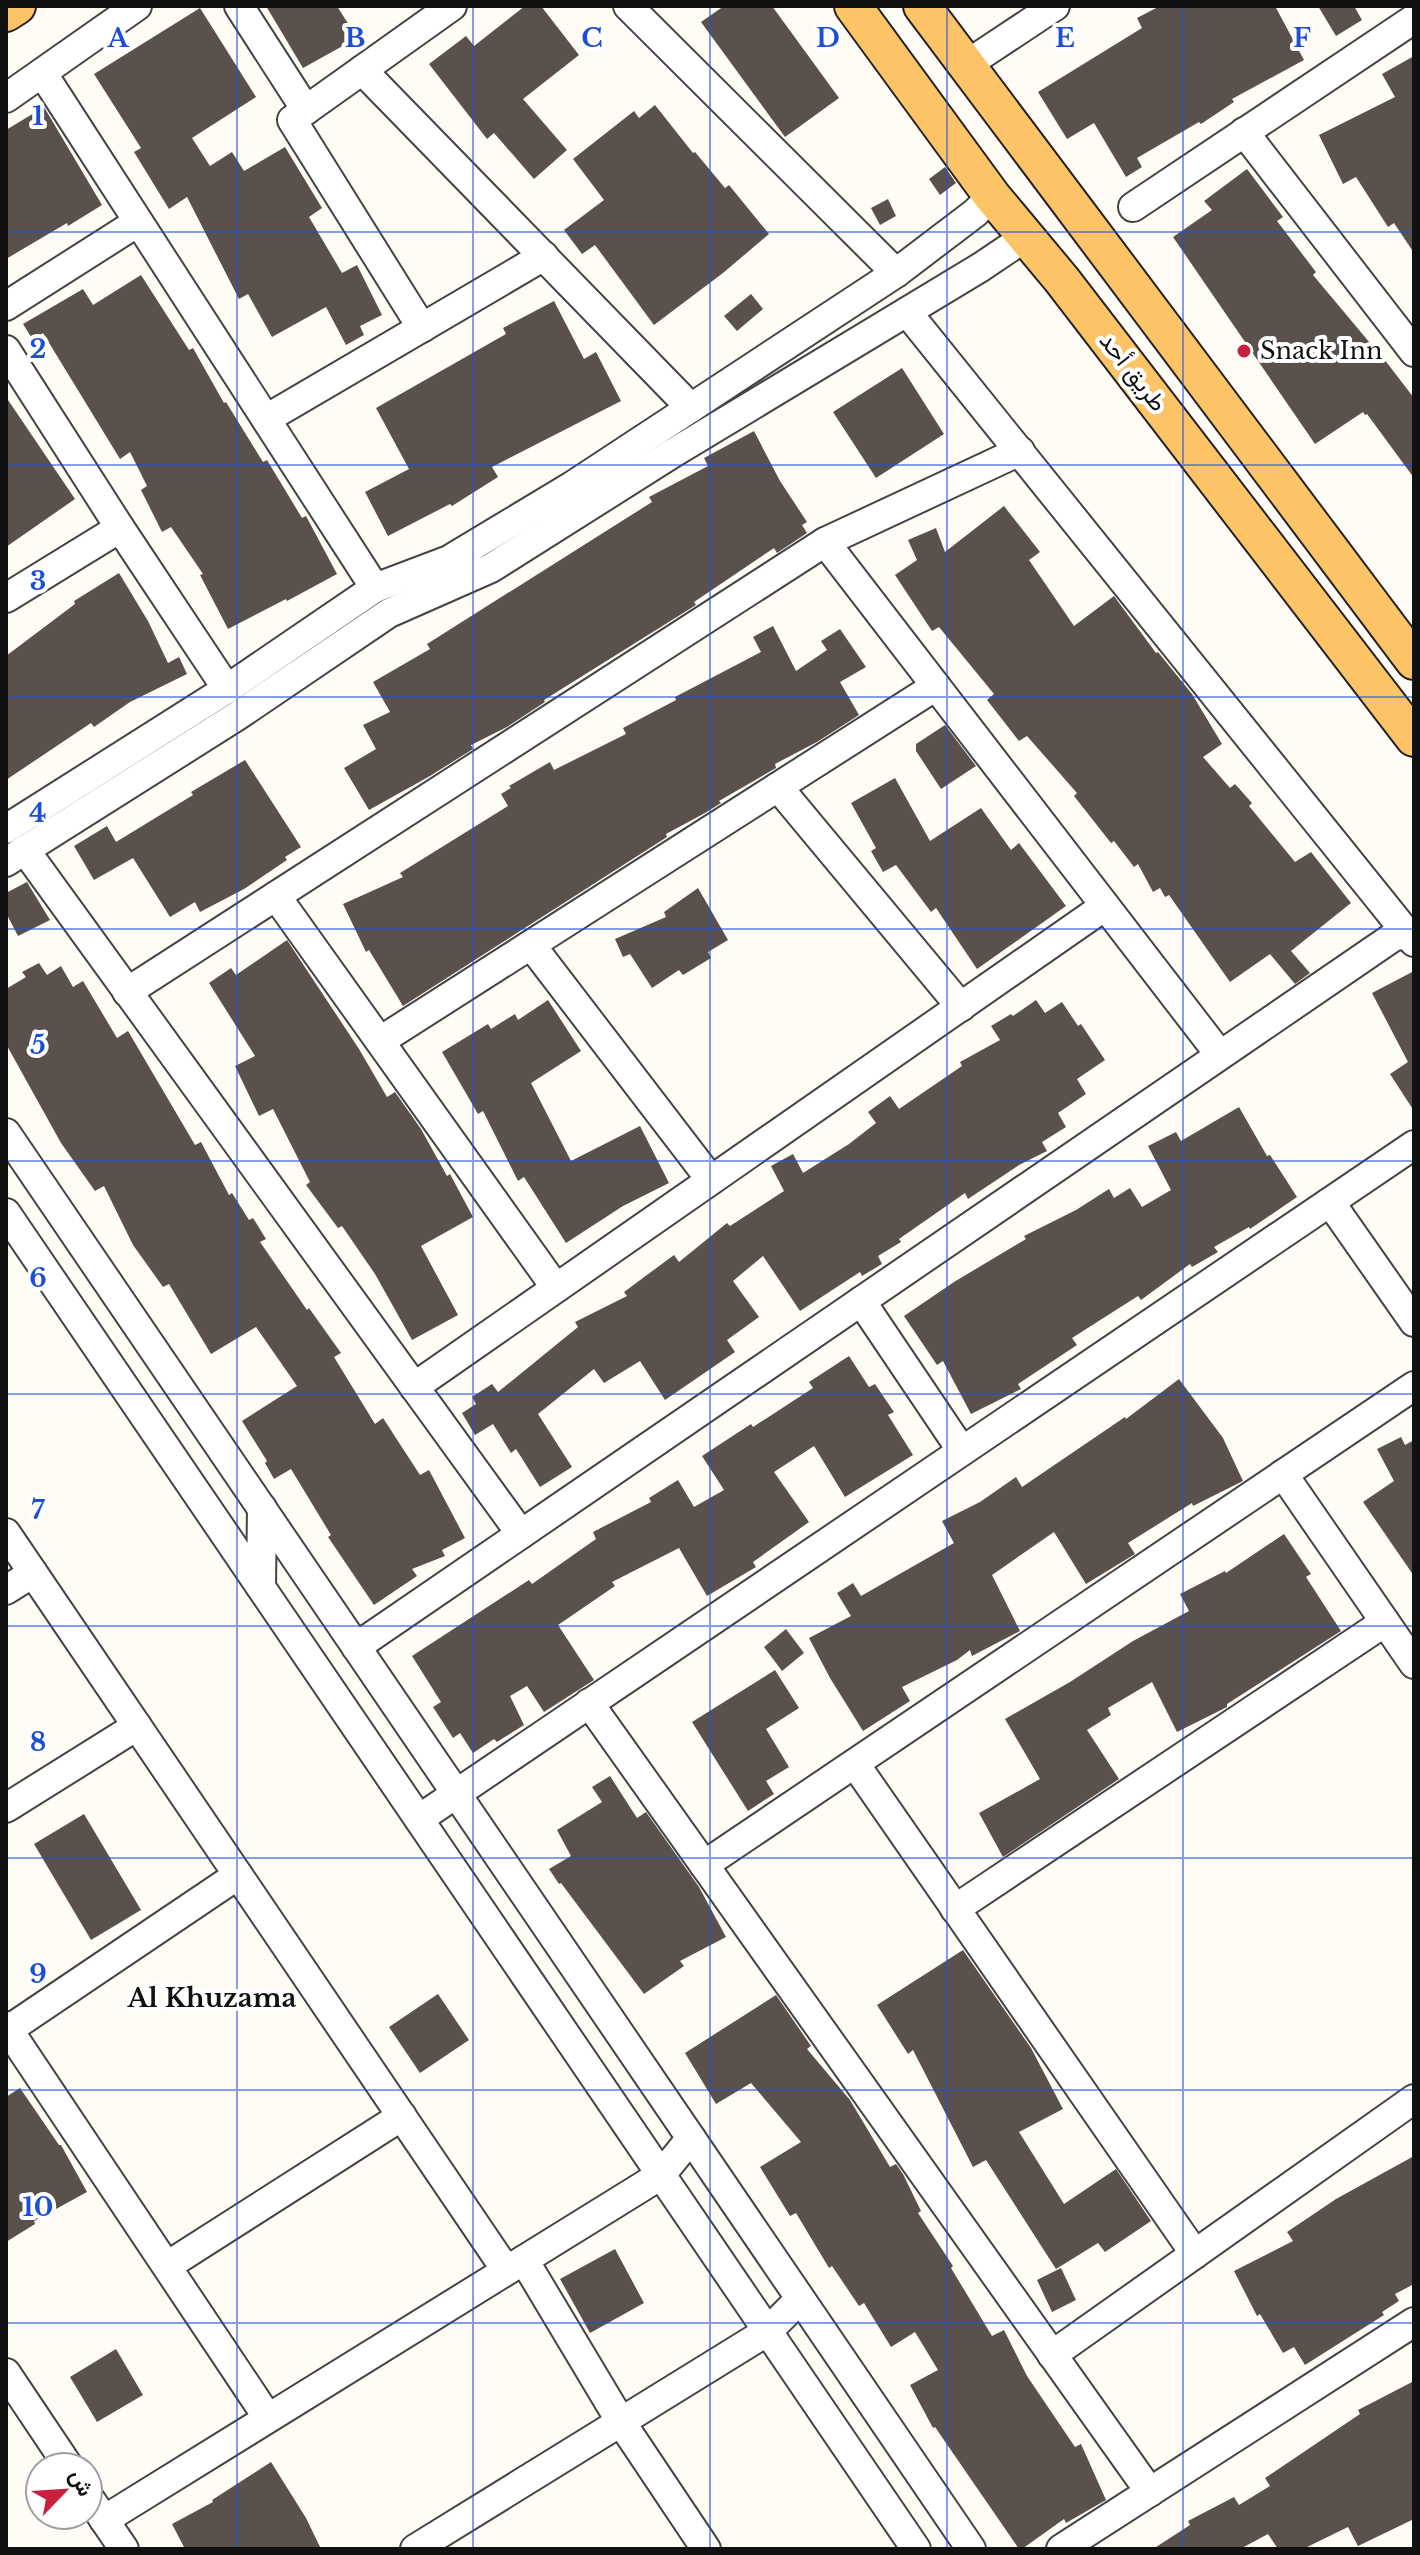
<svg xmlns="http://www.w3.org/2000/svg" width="1420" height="2555" viewBox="0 0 1420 2555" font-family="'Libre Baskerville',Vazirmatn,serif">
<rect width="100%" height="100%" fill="#fffcf5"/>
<g fill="#5a504c">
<polygon points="266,6 337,6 357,38 303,68"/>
<polygon points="525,6 541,6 579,55 523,99 567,150 534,179 494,133 487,139 429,64 466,36 474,46"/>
<polygon points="724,6 772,6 839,98 785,137 701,22"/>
<polygon points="1160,6 1275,6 1304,60 1232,99 1234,102 1201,124 1199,122 1137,158 1142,167 1126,177 1094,123 1067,139 1038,92 1142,28 1137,18"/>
<polygon points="1318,6 1354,6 1362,20 1336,36"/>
<polygon points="200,8 256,97 192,138 210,166 232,152 244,171 285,147 322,208 309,217 342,273 357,265 382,315 360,326 364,335 346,345 326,307 272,337 248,294 239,299 187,197 169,209 134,152 141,148 94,74"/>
<polygon points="1414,56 1414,253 1394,223 1388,227 1356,177 1343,184 1319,135 1395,97 1382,74"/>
<polygon points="655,105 693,153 695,152 725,188 729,185 769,234 723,273 654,325 595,245 582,254 564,230 604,200 573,159 634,111 639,118"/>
<polygon points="44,107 102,205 68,226 67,223 6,259 6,130"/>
<polygon points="945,167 956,183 940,195 929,179"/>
<polygon points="1247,169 1283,217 1277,221 1316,272 1313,275 1370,343 1371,342 1414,398 1414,478 1367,414 1365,415 1363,412 1315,444 1173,237 1212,210 1204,201"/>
<polygon points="888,199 896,216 880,225 871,208"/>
<polygon points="141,275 189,350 193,348 224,403 226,402 263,462 267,460 302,518 306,516 337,574 287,601 286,599 228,629 200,575 203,574 171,527 162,532 141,490 147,486 130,452 120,459 43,333 33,340 23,324 83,289 93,305"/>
<polygon points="751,294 763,309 737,331 724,316"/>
<polygon points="554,301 584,359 596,352 621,401 492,467 498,477 452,506 450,504 388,536 365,492 409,469 376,408 506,334 503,328"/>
<polygon points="902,368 944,434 876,478 833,412"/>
<polygon points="6,397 75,499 6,547"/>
<polygon points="754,431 780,481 807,522 802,525 807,533 777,553 774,548 694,602 696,605 544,700 545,702 507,727 471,745 473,749 430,776 369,810 344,768 376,749 363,725 390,712 373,682 430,649 427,644 652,502 649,497 708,466 704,458"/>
<polygon points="1004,506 1040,552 1029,560 1074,626 1114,596 1156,653 1158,652 1192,694 1222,744 1203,757 1230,788 1235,784 1252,803 1249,806 1295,862 1311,852 1351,903 1291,951 1310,973 1295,984 1270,954 1230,982 1169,895 1165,897 1160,888 1153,892 1138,864 1134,867 1114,841 1111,843 1074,796 1077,793 1027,736 1019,741 987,700 994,694 939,627 932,631 895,575 917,560 908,540 936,528 945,552"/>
<polygon points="119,573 148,621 168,663 179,657 187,674 130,702 94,727 91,723 6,780 6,656 75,604 74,601"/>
<polygon points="773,626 796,671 827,650 821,641 840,629 866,667 840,682 859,715 817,742 775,764 776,768 719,801 721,803 705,813 666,834 667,837 403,1006 369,950 366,952 343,904 403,877 400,873 508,806 501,794 511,788 509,786 550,762 554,770 626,734 623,728 676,700 675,697 761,652 753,637"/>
<polygon points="945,725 976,766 941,789 916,751 916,744"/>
<polygon points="245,760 301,847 285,857 287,860 244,889 200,912 195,902 170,917 133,858 94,880 74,846 107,826 116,842 193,795 191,792"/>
<polygon points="895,778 930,841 981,808 1011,850 1019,843 1066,906 977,969 936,908 931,912 896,865 883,872 871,851 876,848 851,803"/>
<polygon points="27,882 50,920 18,936 6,913 6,893"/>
<polygon points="698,888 728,940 708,952 711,958 683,975 679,970 652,988 630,954 623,957 615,939 666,917 664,912"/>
<polygon points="287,940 359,1049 387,1097 395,1092 421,1129 447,1176 450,1174 473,1217 421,1246 458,1315 412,1340 375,1274 342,1226 338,1228 306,1185 310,1182 273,1109 259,1116 235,1066 255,1056 209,983 231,968 236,975"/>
<polygon points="39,963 47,975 61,966 73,987 83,981 117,1038 128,1031 195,1145 201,1142 229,1195 232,1193 249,1220 253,1218 266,1239 260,1242 307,1310 309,1308 341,1353 334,1357 375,1424 383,1418 420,1475 429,1470 465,1538 442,1550 445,1556 412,1569 417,1576 374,1605 328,1537 331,1535 291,1469 274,1479 265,1463 267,1461 242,1421 297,1386 256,1327 211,1354 169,1284 163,1287 133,1245 104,1186 95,1191 61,1143 6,1044 6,989 26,977 22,972"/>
<polygon points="1414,971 1414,1111 1390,1074 1408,1062 1372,993"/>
<polygon points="548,1000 581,1051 531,1083 571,1161 640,1126 669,1183 623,1206 566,1243 524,1177 518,1181 483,1111 478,1114 442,1052 488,1024 491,1029 515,1014 518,1020"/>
<polygon points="1036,1000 1045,1013 1062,1002 1078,1026 1081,1024 1105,1060 1077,1079 1086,1094 1058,1113 1066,1127 1042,1142 1047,1151 1019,1165 968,1199 965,1193 899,1239 901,1242 878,1256 882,1264 862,1276 860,1272 800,1311 763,1256 733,1281 759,1317 727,1340 735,1352 665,1400 640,1361 604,1383 594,1369 538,1414 572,1467 540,1487 516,1449 511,1453 493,1424 475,1435 462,1413 476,1404 472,1397 492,1384 498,1392 578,1327 575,1322 627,1296 624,1292 674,1255 679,1262 727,1223 730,1226 784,1191 771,1166 793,1154 803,1173 849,1144 876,1123 868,1112 890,1096 899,1109 962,1066 960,1062 1000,1040 991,1026 1011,1014 1013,1016"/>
<polygon points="1239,1107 1267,1156 1270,1155 1297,1197 1250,1229 1249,1227 1214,1247 1218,1252 1192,1267 1190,1264 1141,1300 1138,1296 1072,1338 1077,1345 1018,1384 1021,1389 971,1414 943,1361 937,1365 904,1316 954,1282 1026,1239 1024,1236 1076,1210 1109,1189 1114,1198 1130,1188 1142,1207 1171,1190 1148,1146 1176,1132 1181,1141"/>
<polygon points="849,1356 869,1387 875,1384 894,1412 888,1415 913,1455 845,1497 814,1446 774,1472 809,1522 753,1562 756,1567 707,1596 679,1548 612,1582 615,1586 558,1625 594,1680 544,1712 527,1686 510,1696 524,1725 497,1742 494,1739 473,1753 460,1733 453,1738 433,1707 441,1702 412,1656 529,1580 532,1584 596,1539 593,1532 651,1502 649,1498 678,1480 694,1507 724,1490 702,1456 751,1424 753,1427 813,1388 809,1382"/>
<polygon points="1179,1379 1223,1438 1243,1481 1193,1506 1192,1503 1128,1543 1135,1554 1086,1584 1054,1532 992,1575 1020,1631 972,1656 970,1650 957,1660 902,1687 910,1701 863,1731 830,1678 809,1638 851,1616 837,1593 853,1583 861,1596 954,1543 942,1521 980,1502 1016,1477 1022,1487 1125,1417 1126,1419"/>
<polygon points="1401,1437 1405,1445 1414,1440 1414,1576 1363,1502 1394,1481 1377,1449"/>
<polygon points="1284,1534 1311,1574 1306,1577 1341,1631 1227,1704 1227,1707 1177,1732 1152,1682 1108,1708 1111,1715 1087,1730 1119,1779 1003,1857 979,1813 1040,1779 1005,1719 1070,1682 1133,1641 1189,1611 1180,1594 1225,1571 1226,1573"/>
<polygon points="786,1629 804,1653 782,1671 764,1647"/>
<polygon points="775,1670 799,1708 766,1729 789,1767 766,1781 774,1794 748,1811 692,1722"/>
<polygon points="610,1776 637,1818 646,1812 699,1887 726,1937 680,1961 684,1966 644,1994 561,1883 559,1884 549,1869 571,1856 557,1830 602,1802 592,1787"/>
<polygon points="84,1814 141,1910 91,1940 34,1844"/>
<polygon points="963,1950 1031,2048 1063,2109 1019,2132 1064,2204 1116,2169 1151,2221 1105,2252 1098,2243 1056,2269 986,2160 973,2167 913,2050 908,2054 877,2005"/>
<polygon points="438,1994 469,2040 420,2073 389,2027"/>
<polygon points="776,1995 811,2046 807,2049 850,2100 890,2167 896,2164 903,2174 921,2211 918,2213 953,2266 951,2268 992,2336 1004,2330 1027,2376 1075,2447 1081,2444 1106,2500 1066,2523 1064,2519 1022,2549 1019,2549 935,2427 933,2428 910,2385 938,2370 915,2332 891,2347 864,2303 859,2306 832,2266 829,2268 796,2213 790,2216 760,2167 801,2142 751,2083 716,2104 685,2053"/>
<polygon points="20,2088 59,2145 61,2145 87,2192 34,2221 35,2224 6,2242 6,2097"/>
<polygon points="1414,2156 1414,2284 1395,2294 1399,2301 1382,2312 1384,2315 1305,2365 1294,2347 1283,2353 1260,2314 1257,2316 1234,2271 1293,2241 1287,2232 1336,2199"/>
<polygon points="615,2249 644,2303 590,2333 560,2279"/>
<polygon points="1061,2268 1076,2300 1052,2312 1037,2280"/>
<polygon points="116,2349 143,2395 97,2422 70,2377"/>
<polygon points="1414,2381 1414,2519 1358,2546 1348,2527 1303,2549 1278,2549 1268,2534 1240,2549 1153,2549 1190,2525 1188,2521 1234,2497 1239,2505 1270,2486 1265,2478 1360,2414 1358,2410"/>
<polygon points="271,2462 306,2518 321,2549 185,2549 172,2524 213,2502 212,2500"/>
</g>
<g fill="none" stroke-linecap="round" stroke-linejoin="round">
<g stroke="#444" stroke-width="32">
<g id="minor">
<polyline points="239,6 306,110"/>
<polyline points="628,6 896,273"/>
<polyline points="966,65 1055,6"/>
<polyline points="362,70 691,408"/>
<polyline points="43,74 375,588"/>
<polyline points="6,98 137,6"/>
<polyline points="1244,132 1414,352"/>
<polyline points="1133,207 1414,19"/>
<polyline points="6,306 138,222"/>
<polyline points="907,312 1414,942"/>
<polyline points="422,328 292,120 452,6"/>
<polyline points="6,350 120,528 227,689"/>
<polyline points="266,419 544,256"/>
<polyline points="825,542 1220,1055"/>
<polyline points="6,598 120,528"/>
<polyline points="778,787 961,1007"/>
<polyline points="6,829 227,689 375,588 449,560 572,486 896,273 975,213 992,196"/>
<polyline points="25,850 521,1534"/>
<polyline points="6,862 237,716 389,613 491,568 673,453 981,267 1027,236"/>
<polyline points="276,896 556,1288"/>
<polyline points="531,945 711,1180"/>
<polyline points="127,992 825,542 1020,451"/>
<polyline points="380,1041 936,686"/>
<polyline points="6,1133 971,2549"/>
<polyline points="1330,1202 1414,1322"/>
<polyline points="6,1213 916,2549"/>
<polyline points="861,1301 962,1451"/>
<polyline points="414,1387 1105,906"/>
<polyline points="1283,1474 1414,1664"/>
<polyline points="6,1533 506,2270"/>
<polyline points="261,1587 262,1508"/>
<polyline points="6,1590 33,1573"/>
<polyline points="356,1647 1393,937 1407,933"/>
<polyline points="589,1703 1150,2492"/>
<polyline points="855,1764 1195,2254"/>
<polyline points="6,1808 137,1726"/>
<polyline points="419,1819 1414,1145"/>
<polyline points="704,1865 1414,1386"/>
<polyline points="955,1909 1385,1622"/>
<polyline points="6,2026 268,2418"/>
<polyline points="8,2030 238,1875"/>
<polyline points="524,2260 621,2422 706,2549"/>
<polyline points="167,2266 402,2116"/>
<polyline points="1052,2355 1414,2099"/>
<polyline points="6,2373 69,2467"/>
<polyline points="88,2496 124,2549"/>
<polyline points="104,2520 661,2175 691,2138"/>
<polyline points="415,2549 768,2331 800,2299"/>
<polyline points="1061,2549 1414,2322"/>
</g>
</g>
<g stroke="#222" stroke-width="40">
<g id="major">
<polyline points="853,6 992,196 1062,280 1414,738"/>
<polyline points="922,6 1414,661"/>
<polyline points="6,13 17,6"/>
</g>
</g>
<use href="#minor" stroke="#fff" stroke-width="28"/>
<use href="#major" stroke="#fdc467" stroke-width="36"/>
</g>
<path fill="none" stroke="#1d4ed8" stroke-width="2" stroke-opacity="0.55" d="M237 6V2549M473 6V2549M710 6V2549M947 6V2549M1183 6V2549M6 232H1414M6 465H1414M6 697H1414M6 929H1414M6 1161H1414M6 1394H1414M6 1626H1414M6 1858H1414M6 2090H1414M6 2323H1414"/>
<circle fill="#c82140" stroke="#fff" stroke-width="3" cx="1244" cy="351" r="8"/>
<g text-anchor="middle" stroke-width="8" stroke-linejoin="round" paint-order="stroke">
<g font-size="24" fill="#111" stroke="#fff" text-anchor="start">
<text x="1260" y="359">Snack Inn</text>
</g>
<g font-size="24" fill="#111" stroke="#fff">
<text transform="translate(1133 372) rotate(52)" y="8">طريق أحد</text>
</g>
<g font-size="26" font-weight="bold" fill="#111" stroke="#fff">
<text x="212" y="2007">Al Khuzama</text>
</g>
</g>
<g font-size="26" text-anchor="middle" font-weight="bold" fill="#1d4ed8" stroke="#fff" stroke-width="8" stroke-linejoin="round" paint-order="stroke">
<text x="118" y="47">A</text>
<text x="355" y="47">B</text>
<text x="592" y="47">C</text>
<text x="828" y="47">D</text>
<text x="1065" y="47">E</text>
<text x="1302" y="47">F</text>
<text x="38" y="125">1</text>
<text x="38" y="358">2</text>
<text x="38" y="590">3</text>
<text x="38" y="822">4</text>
<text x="38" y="1054">5</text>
<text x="38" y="1287">6</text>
<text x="38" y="1519">7</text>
<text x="38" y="1751">8</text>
<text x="38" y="1983">9</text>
<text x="38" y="2216">10</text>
</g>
<rect width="1420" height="2555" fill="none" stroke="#111111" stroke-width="16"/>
<g transform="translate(64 2491) rotate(65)"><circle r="38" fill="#ffffff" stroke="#a0a0a0" stroke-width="2"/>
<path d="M0-6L14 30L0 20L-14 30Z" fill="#c82140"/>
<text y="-12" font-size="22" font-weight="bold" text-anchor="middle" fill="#111111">ش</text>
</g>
</svg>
